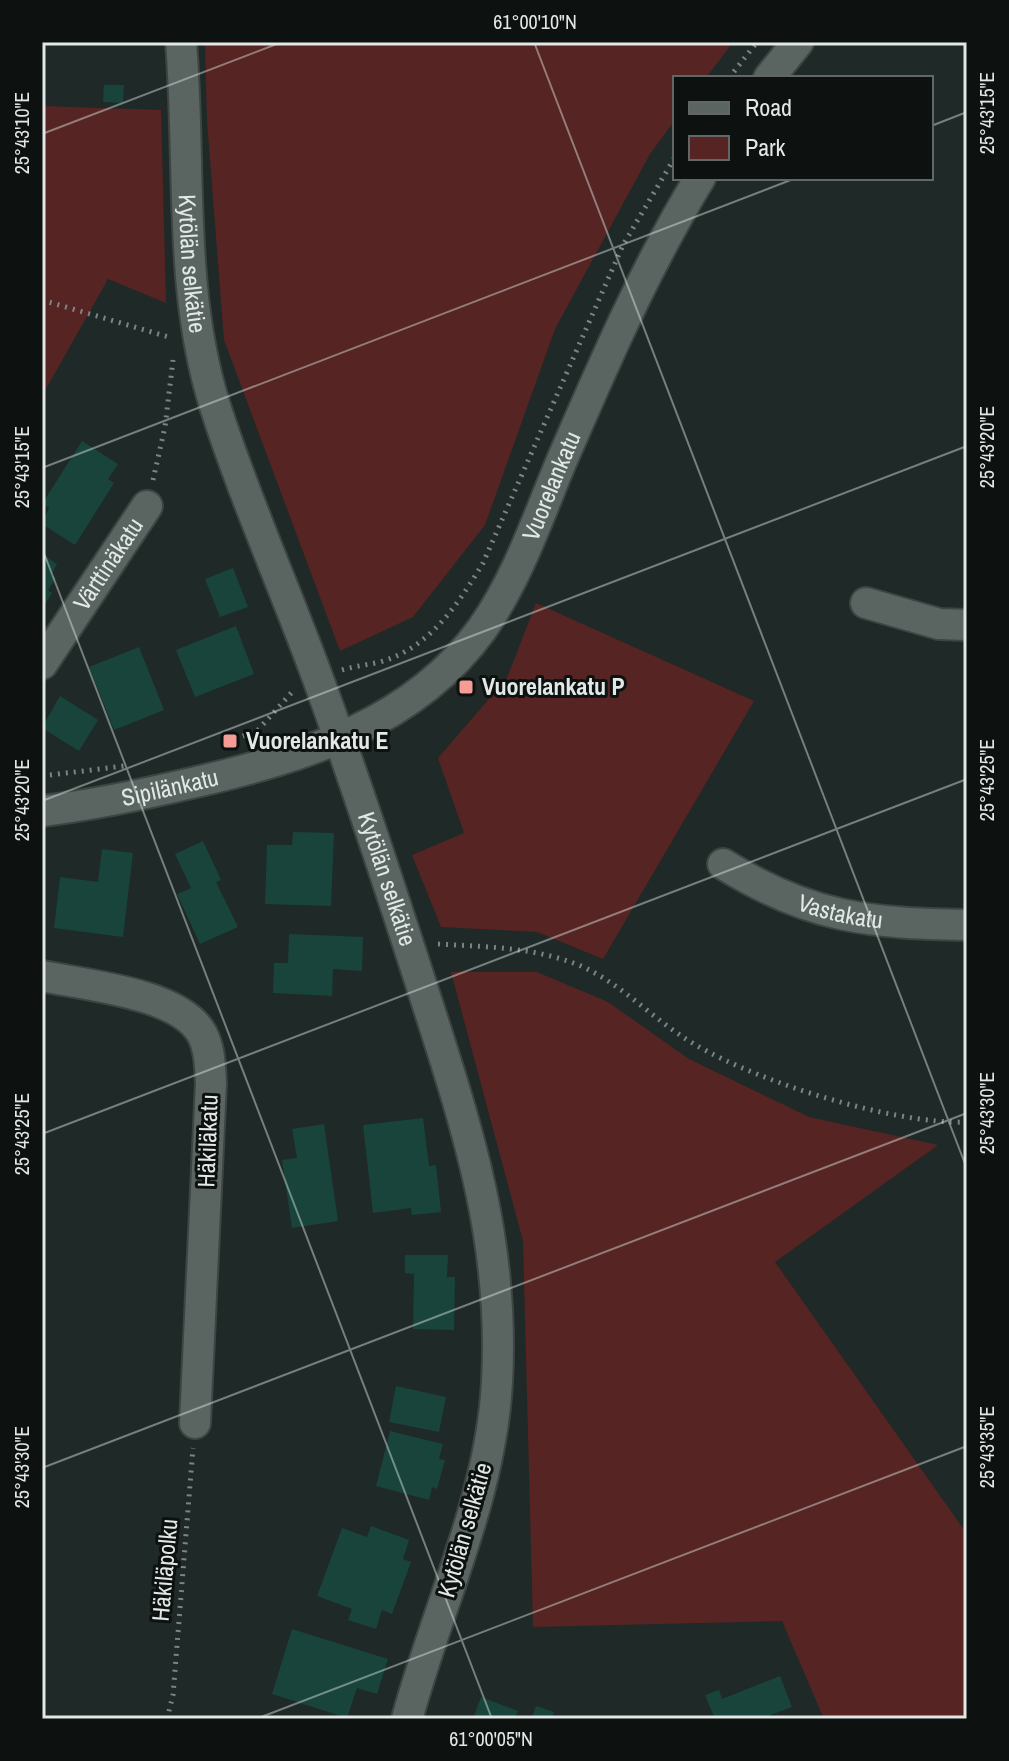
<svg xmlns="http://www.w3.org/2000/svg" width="1009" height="1761" viewBox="0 0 1009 1761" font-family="'Archivo Narrow',sans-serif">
<rect width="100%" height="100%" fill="#1f2927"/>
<g fill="#562422">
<polygon points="205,42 733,42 706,78 675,78 675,120 650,154 555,329 485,525 413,617 340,651 224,340 207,121"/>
<polygon points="42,106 161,110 166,303 108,279 42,396"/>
<polygon points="536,603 754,701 603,959 537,932 441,927 412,855 464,833 438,758 507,678"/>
<polygon points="451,972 537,972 608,1002 689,1059 809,1117 938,1145 775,1262 967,1534 967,1719 824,1719 782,1621 533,1627 523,1241"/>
</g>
<g fill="#19443b">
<polygon points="104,85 124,85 123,103 103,102"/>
<polygon points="82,441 118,464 108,479 114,483 75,545 42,524 49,508 42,504"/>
<polygon points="42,554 57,564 51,575 56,578 48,590 52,593 42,609"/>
<polygon points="233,568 248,607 220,617 205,579"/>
<polygon points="236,626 254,674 195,697 176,650"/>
<polygon points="139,647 164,710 114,730 89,667"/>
<polygon points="60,696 98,720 79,751 42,728"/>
<polygon points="293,832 334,833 331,906 265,904 267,845 292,845"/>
<polygon points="203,841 221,880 216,882 238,927 200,944 177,894 191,888 175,854"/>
<polygon points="102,849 133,853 123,937 54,928 60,877 98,882"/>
<polygon points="289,934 363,937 362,971 333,969 332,996 273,993 274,963 288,963"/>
<polygon points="423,1118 429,1166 436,1165 441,1212 412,1215 411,1208 373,1213 363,1125"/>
<polygon points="324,1124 338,1221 292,1228 282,1160 297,1158 292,1129"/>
<polygon points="405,1255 448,1255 447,1277 455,1277 454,1330 413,1329 414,1274 405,1273"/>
<polygon points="396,1386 446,1397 439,1432 389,1422"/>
<polygon points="390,1431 443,1444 439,1459 445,1460 437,1489 432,1487 429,1500 376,1486"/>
<polygon points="371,1526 409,1540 403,1559 411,1562 392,1614 382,1610 376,1629 348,1620 352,1609 317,1596 342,1528 367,1537"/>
<polygon points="292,1629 388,1659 377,1694 357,1688 347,1718 272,1694"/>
<polygon points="780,1676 792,1707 760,1719 715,1719 705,1695 719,1690 722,1699"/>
<polygon points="481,1697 518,1711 515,1719 473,1719"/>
<polygon points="536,1706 554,1712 552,1719 531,1719"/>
</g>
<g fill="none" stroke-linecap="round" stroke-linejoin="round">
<g stroke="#3d4543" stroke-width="34">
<g id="street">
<path id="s1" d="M181 42C191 163 178 289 215 406 244 497 284 586 317 676 355 779 389 885 423 990 466 1124 505 1239 497 1382 491 1498 437 1608 407 1719"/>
<polyline points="769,78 798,42"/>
<polyline points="866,603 939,624 967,625"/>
<path id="s2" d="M42 664 147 506"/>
<path id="s3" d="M42 811C94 805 145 794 196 782 304 757 414 723 482 629 518 578 538 517 562 460 604 363 645 268 700 178"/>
<path id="s4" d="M723 864C810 918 868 923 967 925"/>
<path d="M42 976C85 985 180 993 202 1034 210 1049 210 1067 211 1083L195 1423"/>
</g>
</g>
<g stroke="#7d8583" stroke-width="5" stroke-dasharray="2 6" stroke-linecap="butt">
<polyline points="729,78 757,42"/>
<polyline points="42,300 172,338"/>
<polyline points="153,480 165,427 173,360"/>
<path d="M342 670C355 666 367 665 380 662 430 648 458 604 483 563L623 245 675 157"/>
<polyline points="228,742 258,730 293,691"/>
<polyline points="42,776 124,766"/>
<path d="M438 944C487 947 535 947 581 966 619 983 646 1012 680 1035 742 1078 892 1125 967 1122"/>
<polyline points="167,1719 173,1695 193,1448"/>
</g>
<use href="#street" stroke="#5a6562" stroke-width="30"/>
</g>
<path fill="none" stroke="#e1e8e6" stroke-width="2" stroke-opacity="0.45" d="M534 42 967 1169M931 126 967 112M42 134 282 42M42 468 796 178M42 548 492 1719M42 801 967 446M42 1134 967 779M42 1468 967 1113M256 1719 967 1446"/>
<g fill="#f59c95" stroke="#0d1110" stroke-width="3">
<rect x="458" y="679" width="16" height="16" rx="4"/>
<rect x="222" y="733" width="16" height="16" rx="4"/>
</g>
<g text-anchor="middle" stroke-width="6" stroke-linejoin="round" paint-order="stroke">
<g font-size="24" fill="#e1e8e6" stroke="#0d1110">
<text dy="8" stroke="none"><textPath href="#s1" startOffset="222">Kytölän selkätie</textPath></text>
<text dy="8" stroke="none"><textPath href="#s3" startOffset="648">Vuorelankatu</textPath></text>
<text dy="8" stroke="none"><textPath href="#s2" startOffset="120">Värttinäkatu</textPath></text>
<text dy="8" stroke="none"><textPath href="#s3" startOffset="130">Sipilänkatu</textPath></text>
<text dy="8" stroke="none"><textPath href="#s1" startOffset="870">Kytölän selkätie</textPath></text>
<text dy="8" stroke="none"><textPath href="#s4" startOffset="128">Vastakatu</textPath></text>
<text transform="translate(208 1141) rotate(-88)" y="8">Häkiläkatu</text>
<text transform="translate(465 1530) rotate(-74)" y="8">Kytölän selkätie</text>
<text transform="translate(165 1570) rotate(-85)" y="8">Häkiläpolku</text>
</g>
<g font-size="24" font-weight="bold" fill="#e1e8e6" stroke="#0d1110" text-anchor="start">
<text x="482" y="695">Vuorelankatu P</text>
<text x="246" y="749">Vuorelankatu E</text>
</g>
</g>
<rect width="1009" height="1761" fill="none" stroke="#0d1110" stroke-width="88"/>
<rect x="673" y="76" width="260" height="104" fill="#0d1110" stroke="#626766" stroke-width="2"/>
<rect x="689" y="102" width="40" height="12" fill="#5a6562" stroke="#626766" stroke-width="2"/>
<text x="745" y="116" font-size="24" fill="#e1e8e6">Road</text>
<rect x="689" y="136" width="40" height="24" fill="#562422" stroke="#626766" stroke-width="2"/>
<text x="745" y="156" font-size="24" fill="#e1e8e6">Park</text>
<rect x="44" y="44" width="921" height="1673" fill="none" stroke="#e1e8e6" stroke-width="3"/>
<g font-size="20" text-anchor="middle" fill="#e1e8e6">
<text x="535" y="29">61°00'10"N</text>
<text transform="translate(987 113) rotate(-90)" y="7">25°43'15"E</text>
<text transform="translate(22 133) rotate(-90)" y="7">25°43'10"E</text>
<text transform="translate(987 447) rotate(-90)" y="7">25°43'20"E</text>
<text transform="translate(22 467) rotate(-90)" y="7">25°43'15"E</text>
<text transform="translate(987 780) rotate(-90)" y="7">25°43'25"E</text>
<text transform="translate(22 800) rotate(-90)" y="7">25°43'20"E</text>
<text transform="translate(987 1113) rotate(-90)" y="7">25°43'30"E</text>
<text transform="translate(22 1134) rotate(-90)" y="7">25°43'25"E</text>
<text transform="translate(987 1447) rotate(-90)" y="7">25°43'35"E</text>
<text transform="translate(22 1467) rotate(-90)" y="7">25°43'30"E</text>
<text x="491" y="1746">61°00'05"N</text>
</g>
</svg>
